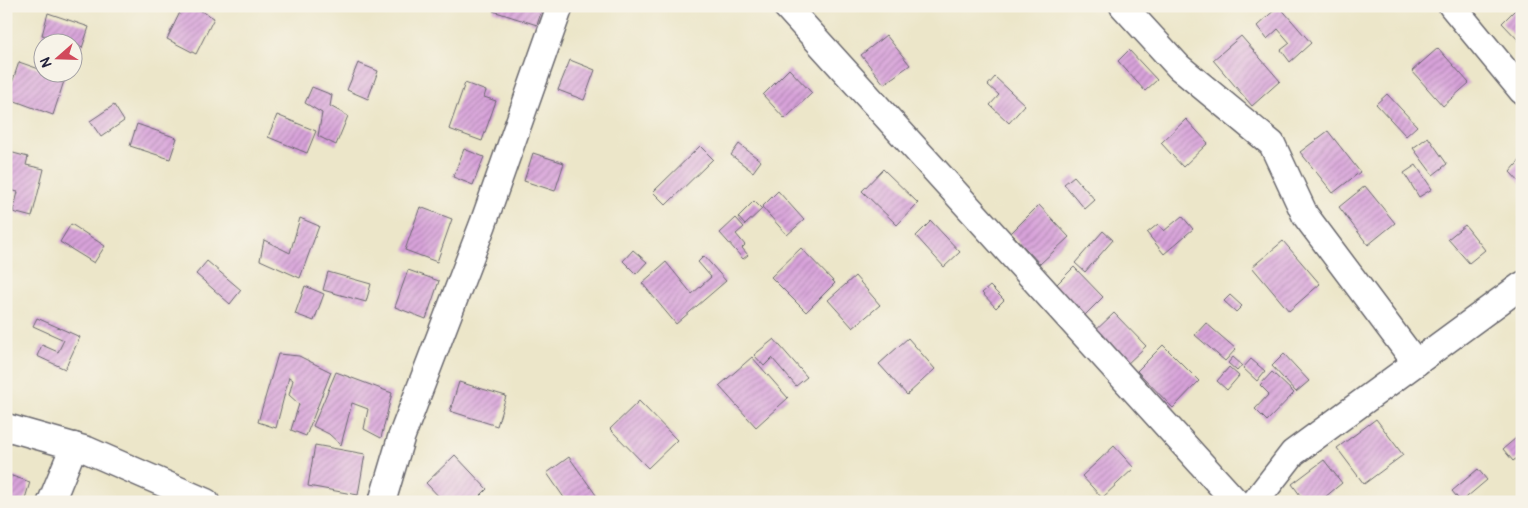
<svg xmlns="http://www.w3.org/2000/svg" width="1528" height="508" viewBox="0 0 1528 508" font-family="Pangolin,sans-serif">
<defs>
<pattern id="building-hatch" width="6" height="6" patternUnits="userSpaceOnUse" patternTransform="scale(1.25)"><rect width="6" height="6" fill="#d8a3da"/><path d="M-1 1l2-2M0 6l6-6M5 7l2-2" fill="none" stroke="#af84b2"/></pattern>
</defs>
<rect width="100%" height="100%" fill="#f7f3e8"/>
<filter id="ink" filterUnits="userSpaceOnUse"><feTurbulence type="fractalNoise" baseFrequency=".02" numOctaves="2"/><feDisplacementMap in="SourceGraphic" scale="10" xChannelSelector="R" yChannelSelector="G"/><feConvolveMatrix kernelMatrix="1 2 1 2 8 2 1 2 1" color-interpolation-filters="sRGB"/></filter>
<filter id="wash" filterUnits="userSpaceOnUse"><feTurbulence type="fractalNoise" baseFrequency=".0096" numOctaves="4" result="noise"/><feDisplacementMap in="SourceGraphic" scale="20" xChannelSelector="R" yChannelSelector="G"/><feGaussianBlur stdDeviation="1.12" result="paint"/><feColorMatrix in="noise" values="0 0 0 0 0 0 0 0 0 0 0 0 0 0 0 0 0 1.4 0 .05"/><feComposite in="paint" operator="in"/></filter>
<g filter="url(#wash)">
<rect width="100%" height="100%" fill="#ece6c9"/>
<g id="blocks">
<g fill="url(#building-hatch)">
<polygon points="183,6 192,6 214,18 196,54 167,39"/>
<polygon points="495,6 543,6 537,25 493,11"/>
<polygon points="1279,6 1311,43 1290,62 1281,50 1290,43 1278,29 1267,39 1257,26"/>
<polygon points="1516,9 1522,15 1522,44 1502,23"/>
<polygon points="48,13 89,27 82,48 72,42 42,35"/>
<polygon points="886,35 910,65 884,84 861,55"/>
<polygon points="1241,36 1280,81 1252,106 1213,60"/>
<polygon points="1438,48 1469,83 1443,106 1412,71"/>
<polygon points="1129,50 1157,80 1145,91 1118,61"/>
<polygon points="570,60 595,70 584,100 558,90"/>
<polygon points="19,62 42,70 42,72 65,78 53,115 7,98"/>
<polygon points="358,63 378,71 368,99 347,90"/>
<polygon points="789,69 812,93 785,119 763,95"/>
<polygon points="995,77 1025,105 1009,123 990,105 999,95 988,85"/>
<polygon points="465,83 486,91 484,97 496,101 482,141 449,129"/>
<polygon points="312,87 332,95 330,106 348,116 336,145 318,136 322,113 305,103"/>
<polygon points="1387,94 1417,126 1406,136 1376,104"/>
<polygon points="114,105 124,121 101,137 90,121"/>
<polygon points="277,115 316,131 307,153 268,137"/>
<polygon points="1186,119 1208,143 1183,167 1161,143"/>
<polygon points="137,124 177,138 170,159 130,146"/>
<polygon points="1328,131 1360,172 1333,193 1300,152"/>
<polygon points="1428,137 1447,164 1433,175 1413,148"/>
<polygon points="739,144 761,161 753,172 731,155"/>
<polygon points="700,146 713,159 666,205 653,192"/>
<polygon points="464,149 484,157 473,185 453,177"/>
<polygon points="6,151 28,157 26,165 44,169 32,217 13,212 18,192 6,189"/>
<polygon points="533,153 564,163 555,191 524,181"/>
<polygon points="1522,158 1522,185 1510,172"/>
<polygon points="1416,165 1432,189 1419,197 1404,173"/>
<polygon points="883,169 918,203 897,225 862,191"/>
<polygon points="1074,176 1095,200 1085,209 1064,184"/>
<polygon points="1365,186 1395,223 1368,245 1339,207"/>
<polygon points="778,191 804,220 787,235 762,207"/>
<polygon points="754,201 762,209 745,225 738,217"/>
<polygon points="1039,205 1069,237 1040,264 1011,233"/>
<polygon points="420,207 452,219 437,262 405,250"/>
<polygon points="1182,216 1193,229 1164,254 1147,233 1158,224 1164,231"/>
<polygon points="300,218 319,226 300,278 260,260 264,240 290,253"/>
<polygon points="736,218 744,227 736,234 745,245 742,248 748,255 743,259 720,233"/>
<polygon points="931,221 960,252 944,267 916,236"/>
<polygon points="71,224 105,246 94,263 60,242"/>
<polygon points="1465,225 1485,250 1469,263 1448,239"/>
<polygon points="1103,231 1113,240 1085,272 1075,263"/>
<polygon points="1283,241 1320,284 1289,311 1252,267"/>
<polygon points="801,248 835,283 806,312 771,277"/>
<polygon points="633,250 647,262 636,274 623,261"/>
<polygon points="704,256 726,281 676,324 642,283 666,262 692,294 711,277 698,262"/>
<polygon points="207,261 241,290 230,304 196,274"/>
<polygon points="1074,267 1103,297 1082,318 1053,288"/>
<polygon points="408,270 439,281 426,319 395,307"/>
<polygon points="328,272 371,284 366,302 323,290"/>
<polygon points="855,276 880,305 853,328 828,300"/>
<polygon points="305,286 324,294 314,321 295,314"/>
<polygon points="990,286 1004,300 996,308 982,293"/>
<polygon points="1230,295 1242,306 1236,312 1224,301"/>
<polygon points="1114,313 1146,346 1124,367 1092,334"/>
<polygon points="37,318 80,337 65,369 37,356 42,345 58,352 64,340 33,326"/>
<polygon points="1206,323 1236,349 1225,361 1195,335"/>
<polygon points="908,338 935,369 907,395 879,364"/>
<polygon points="774,339 807,377 796,386 772,358 764,366 754,355"/>
<polygon points="1163,345 1199,381 1173,408 1137,371"/>
<polygon points="278,354 299,356 331,372 306,436 291,430 299,404 289,395 293,380 289,377 276,428 258,422"/>
<polygon points="1284,354 1309,381 1296,392 1272,366"/>
<polygon points="752,357 788,398 756,427 719,386"/>
<polygon points="1233,357 1242,365 1237,371 1228,363"/>
<polygon points="1251,359 1265,371 1257,381 1243,368"/>
<polygon points="1229,367 1239,376 1227,390 1217,381"/>
<polygon points="336,372 392,393 381,438 364,429 368,409 352,403 341,445 329,434 313,426"/>
<polygon points="1272,372 1294,393 1267,421 1255,409 1269,394 1260,385"/>
<polygon points="459,382 506,396 497,426 450,411"/>
<polygon points="639,401 677,440 648,468 610,429"/>
<polygon points="1376,419 1403,455 1364,484 1337,448"/>
<polygon points="1522,433 1522,454 1513,461 1503,449"/>
<polygon points="315,445 365,454 358,495 308,486"/>
<polygon points="1114,446 1134,468 1102,498 1082,476"/>
<polygon points="455,455 487,489 474,502 444,502 426,483"/>
<polygon points="569,457 601,502 567,502 547,473"/>
<polygon points="1324,460 1342,483 1319,502 1305,502 1292,484"/>
<polygon points="1478,469 1487,480 1461,502 1452,491"/>
<polygon points="6,474 30,482 24,502 6,502"/>
</g>
</g>
</g>
<g filter="url(#ink)">
<use href="#blocks" fill-opacity="0" stroke="#69676d" stroke-width="1"/>
<g fill="none" stroke-linecap="round" stroke-linejoin="round">
<g stroke="#69676d" stroke-width="29">
<g id="minor">
<polyline points="786,6 1236,502"/>
<polyline points="1123,6 1179,67 1272,144 1305,215 1416,363"/>
<polyline points="1452,6 1522,91"/>
<polyline points="6,427 87,450 206,502"/>
<polyline points="51,502 74,446"/>
<polyline points="382,502 401,438 483,224 560,6"/>
<polyline points="1255,502 1293,453 1522,285"/>
</g>
</g>
<use href="#minor" stroke="#fff" stroke-width="26"/>
</g>
</g>
<rect width="1528" height="508" fill="none" stroke="#f7f3e8" stroke-width="25"/>
<g transform="translate(58 58) rotate(250)"><circle r="24" fill="#f7f3e8" stroke="#a29fa3"/>
<path d="M0-4L9 19L0 12L-9 19Z" fill="#d1495b"/>
<text y="-8" font-size="14" font-weight="bold" text-anchor="middle" fill="#22223b">N</text>
</g>
</svg>
